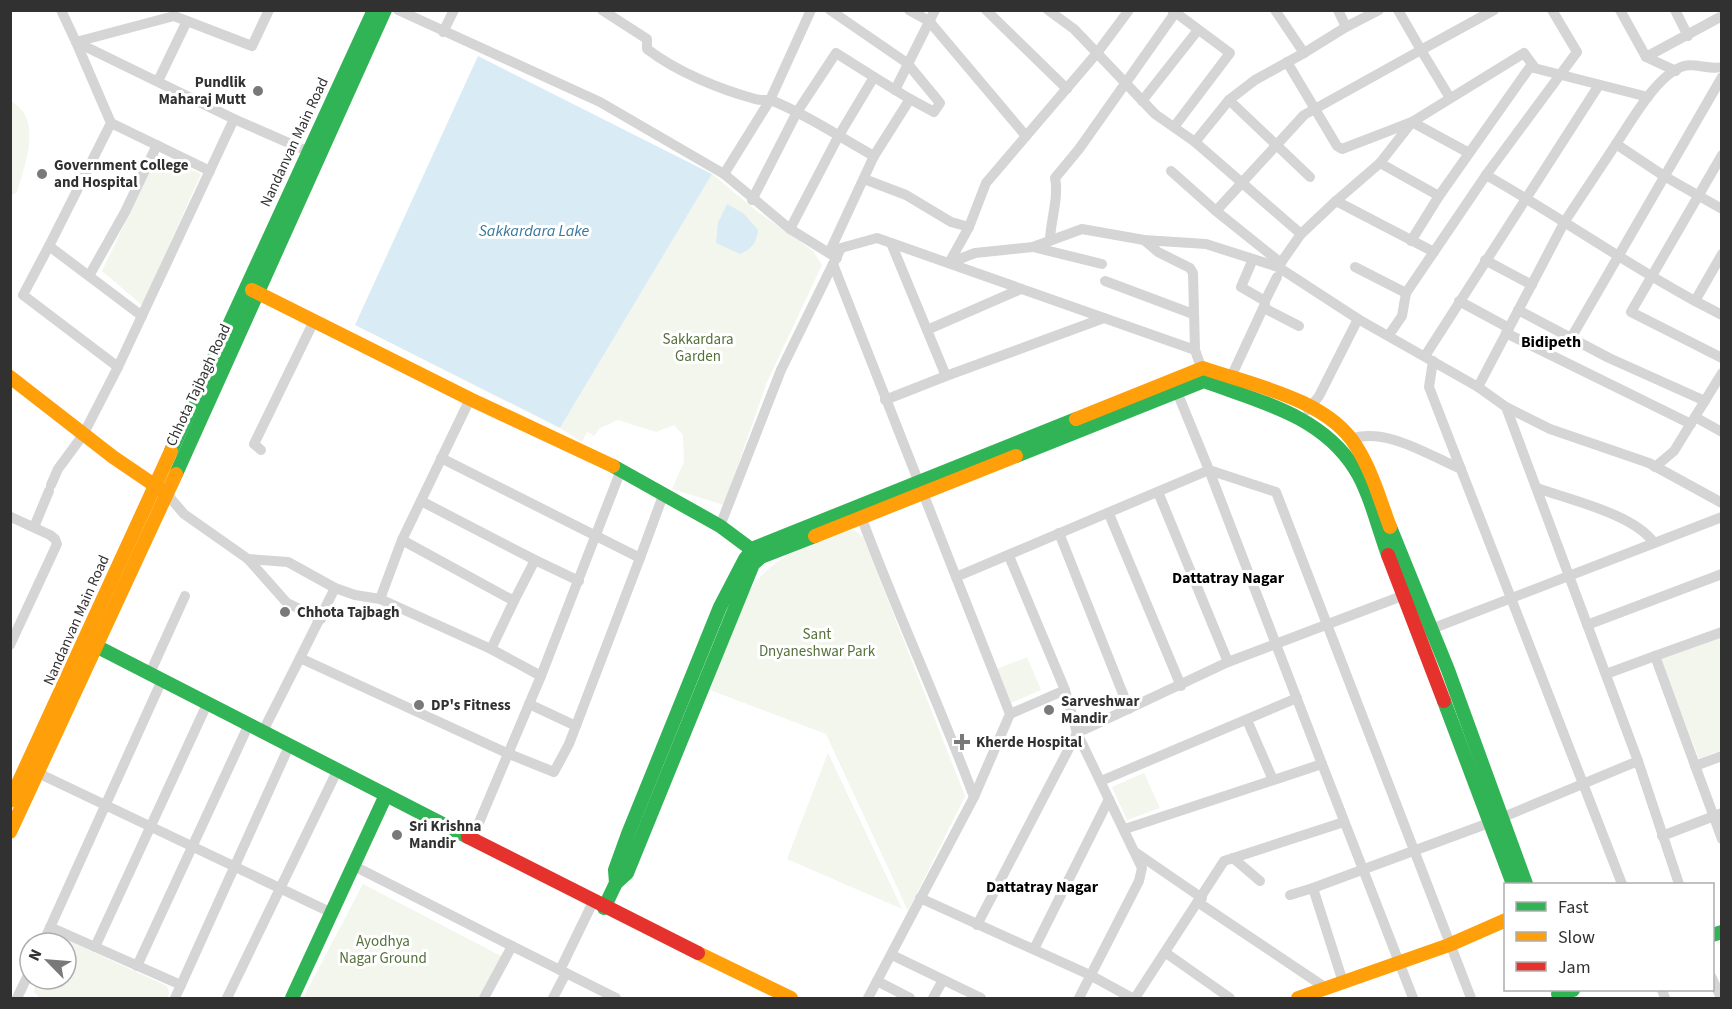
<svg xmlns="http://www.w3.org/2000/svg" width="1732" height="1009" viewBox="0 0 1732 1009" font-family="'Source Sans 3',sans-serif">
<rect width="100%" height="100%" fill="#fff"/>
<g fill="#f2f6ed">
<path d="M10 101C44 118 25 164 17 192L11 196Z"/>
<polygon points="158,155 201,174 142,305 102,271"/>
<polygon points="712,174 758,212 813,251 822,265 767,382 724,505 672,489 684,462 683,435 674,425 656,432 618,420 600,428 594,436 587,432 582,442 560,428"/>
<path d="M854 530 863 537 965 796 908 911 826 734 710 690C722 659 731 624 747 595 768 558 814 538 854 530Z"/>
<polygon points="1721,637 1721,750 1699,759 1661,659"/>
<polygon points="1027,657 1041,690 1011,703 997,669"/>
<polygon points="828,753 902,909 787,859"/>
<polygon points="1144,773 1160,808 1127,820 1112,787"/>
<polygon points="363,884 503,957 481,998 303,998"/>
<polygon points="62,938 167,986 169,993 167,998 40,998 34,992 37,979 66,979 66,943 53,943"/>
</g>
<g fill="#d9ebf4">
<polygon points="478,56 712,174 560,428 355,325"/>
<path d="M727 204 743 213 758 230C756 244 752 248 740 254L716 243 718 223Z"/>
</g>
<g fill="none" stroke-linecap="round" stroke-linejoin="round">
<g stroke="#d5d5d5" stroke-width="10">
<polyline points="398,10 600,102 724,174 790,229 837,258"/>
<path d="M602 10 647 39V49C677 72 719 89 755 99 761 101 767 99 773 101 808 115 841 138 874 156L829 253"/>
<polyline points="830,10 907,63 940,103 934,112 910,99"/>
<polyline points="909,10 929,21 1026,136"/>
<polyline points="986,10 1067,89"/>
<polyline points="1048,10 1074,29 1097,53 1129,10"/>
<polyline points="1172,10 1230,53 1174,127"/>
<polyline points="1275,10 1304,53 1255,80 1229,100 1195,142 1301,234 1278,267 1358,319 1319,396 1308,410"/>
<polyline points="1338,10 1346,27"/>
<polyline points="1620,10 1646,57 1722,16"/>
<polyline points="1675,10 1688,36"/>
<polyline points="443,32 454,10"/>
<polyline points="1304,53 1346,27 1379,10"/>
<polyline points="1646,57 1676,71"/>
<polyline points="1287,62 1337,146 1342,149 1412,122 1469,153"/>
<path d="M1722 67C1709 70 1696 63 1684 66 1657 74 1631 122 1616 144L1664 176 1722 209"/>
<polyline points="158,81 187,21"/>
<polyline points="895,90 935,10"/>
<polyline points="1450,98 1421,50 1494,10"/>
<polyline points="1229,100 1310,177"/>
<polyline points="1142,101 1198,30"/>
<polyline points="234,119 314,154"/>
<polyline points="111,123 210,171"/>
<polyline points="1195,142 1155,114 1097,53 986,183 969,227 949,263 975,253 1033,247 1082,229 1144,240 1206,244 1278,267"/>
<polyline points="1722,155 1631,312 1722,358"/>
<polyline points="1380,163 1412,122 1524,53 1535,68"/>
<polyline points="1171,171 1216,211"/>
<polyline points="724,174 770,100 811,10"/>
<polyline points="1486,175 1577,52 1552,10"/>
<polyline points="864,179 906,195 951,222 969,227"/>
<polyline points="1439,196 1530,67 1648,97"/>
<polyline points="752,200 797,112 836,53 874,77"/>
<polyline points="1336,201 1380,163 1439,196 1411,241"/>
<polyline points="790,229 838,137 874,77 910,99 874,156"/>
<polyline points="1301,234 1336,201 1434,252"/>
<path d="M1050 239C1051 219 1059 197 1055 178L1079 149 1175 13"/>
<polyline points="1144,240 1158,252 1190,268 1193,273 1195,350"/>
<polyline points="891,243 946,376 1104,318"/>
<polyline points="49,246 23,295 118,367"/>
<polyline points="1033,247 1102,264"/>
<polyline points="1485,260 1532,285"/>
<polyline points="1281,263 1216,211 1304,115 1421,50 1398,10"/>
<polyline points="833,264 841,248 877,238 1195,350 1203,373"/>
<polyline points="1355,267 1406,293"/>
<polyline points="89,276 125,212 157,145"/>
<polyline points="1105,281 1193,314"/>
<polyline points="1265,301 1277,277"/>
<polyline points="1459,301 1509,328"/>
<polyline points="1695,301 1722,315"/>
<polyline points="1264,308 1299,326"/>
<polyline points="1518,310 1609,358 1705,401"/>
<polyline points="142,316 49,246 111,123 76,42 174,16 252,46 269,10"/>
<polyline points="1358,319 1478,387 1506,407 1638,761 1679,884"/>
<polyline points="927,330 1021,289"/>
<polyline points="1506,333 1691,424"/>
<path d="M1389 335 1402 316 1406 293 1486 175C1557 215 1623 262 1695 301L1722 254"/>
<polyline points="1571,338 1722,77"/>
<polyline points="1425,356 1599,85"/>
<polyline points="1433,361 1429,387 1622,884"/>
<polyline points="1231,377 1265,304 1265,301 1241,287 1253,259"/>
<polyline points="1175,387 1209,470 1276,492 1471,998"/>
<polyline points="1478,387 1565,221 1616,144"/>
<polyline points="470,399 402,540 380,599 491,649 541,676"/>
<polyline points="885,400 946,376"/>
<polyline points="1506,407 1550,429 1649,463 1722,503"/>
<polyline points="1695,417 1722,432"/>
<path d="M1350 439C1387 427 1428 455 1461 469"/>
<polyline points="261,450 254,444 314,321"/>
<polyline points="441,458 640,558 664,493"/>
<polyline points="1655,467 1674,451 1722,373"/>
<polyline points="51,485 58,469 83,435 118,367 234,119 76,42 61,10"/>
<path d="M1537 488C1570 500 1634 514 1654 543"/>
<polyline points="1158,492 1228,662"/>
<polyline points="166,493 184,514 248,559 288,562 335,588"/>
<polyline points="421,501 535,560"/>
<polyline points="1109,514 1181,686"/>
<path d="M862 519C897 613 939 703 974 797"/>
<polyline points="720,526 781,370 833,264 956,577 1209,470 1322,764 1125,829"/>
<polyline points="34,527 49,491"/>
<polyline points="1059,533 1129,709"/>
<polyline points="402,540 514,601 491,649"/>
<polyline points="1009,556 1065,690 1010,714"/>
<polyline points="248,559 287,603 321,619"/>
<polyline points="514,601 535,560 579,581"/>
<polyline points="1587,625 1722,574"/>
<polyline points="1426,631 1722,517"/>
<polyline points="1722,632 1655,656 1722,839"/>
<polyline points="10,645 57,544 55,539 50,535 11,517"/>
<polyline points="300,658 335,588 355,595 380,599"/>
<polyline points="150,673 185,596"/>
<polyline points="1606,674 1655,656"/>
<polyline points="1065,690 1077,733 1142,868 1139,881 1079,998"/>
<polyline points="529,704 576,726"/>
<polyline points="1247,720 1273,780"/>
<polyline points="263,731 300,658 509,754 554,772 569,744 640,558"/>
<polyline points="1322,764 1413,998"/>
<polyline points="1695,766 1722,756"/>
<polyline points="38,773 332,913"/>
<polyline points="1101,781 1297,698"/>
<polyline points="1662,836 1722,813"/>
<polyline points="472,839 541,676 621,470"/>
<polyline points="1135,852 1202,898"/>
<polyline points="1233,858 1260,881"/>
<polyline points="354,866 512,946"/>
<polyline points="1290,895 1313,888"/>
<polyline points="920,898 1090,975 1132,998"/>
<polyline points="1199,903 1326,988"/>
<polyline points="977,925 1077,733 1228,662 1402,596"/>
<polyline points="50,927 181,985 290,744"/>
<polyline points="43,943 162,680"/>
<polyline points="95,947 208,702"/>
<polyline points="1034,949 1109,799"/>
<polyline points="1166,953 1230,998"/>
<polyline points="892,955 981,998"/>
<polyline points="137,966 249,724"/>
<polyline points="560,970 593,902"/>
<polyline points="1712,978 1721,998"/>
<polyline points="877,981 910,998"/>
<polyline points="1343,982 1313,888 1489,823 1638,761"/>
<polyline points="1662,990 1665,998"/>
<polyline points="17,998 30,971"/>
<polyline points="175,998 181,985"/>
<polyline points="227,998 338,769"/>
<polyline points="484,998 512,946 566,973"/>
<polyline points="553,998 566,973 616,998"/>
<polyline points="868,998 974,797 1010,714 956,577"/>
<polyline points="933,998 943,980"/>
<polyline points="1135,998 1224,861 1344,822"/>
</g>
<g stroke="#30b455" stroke-width="14">
<polyline points="171,451 374,10"/>
<path d="M1016 456 1204 381C1260 402 1321 415 1355 469 1369 490 1379 531 1388 555"/>
<polyline points="613,466 720,526 759,555"/>
<polyline points="176,474 385,10"/>
<polyline points="1390,527 1448,670 1526,884"/>
<polyline points="88,642 468,837"/>
<polyline points="1444,701 1513,884"/>
<polyline points="616,883 615,870 628,834 720,607 745,559 754,548 1076,419"/>
<polyline points="604,908 616,883 627,873 753,564 761,557 815,536"/>
<polyline points="1712,935 1722,932"/>
<polyline points="1558,994 1573,990"/>
<polyline points="292,998 386,795"/>
</g>
<g stroke="#ff9f0a" stroke-width="14">
<polyline points="252,290 470,399 613,466"/>
<polyline points="10,377 113,457 166,493"/>
<path d="M1076 419 1203 368C1252 385 1327 399 1356 446 1372 471 1380 500 1390 527"/>
<polyline points="815,536 1016,456"/>
<polyline points="10,801 171,451"/>
<polyline points="10,832 176,474"/>
<polyline points="698,953 791,998"/>
<polyline points="1298,998 1449,945 1506,920"/>
</g>
<g stroke="#e5322d" stroke-width="14">
<polyline points="1388,555 1444,701"/>
<polyline points="468,837 698,953"/>
</g>
</g>
<g fill="#797979" stroke="#fff" stroke-width="2">
<circle cx="258" cy="91" r="6"/>
<circle cx="42" cy="174" r="6"/>
<circle cx="285" cy="612" r="6"/>
<circle cx="419" cy="705" r="6"/>
<circle cx="1049" cy="710" r="6"/>
<path d="M959 733h6v6h6v6h-6v6h-6v-6h-6v-6h6z"/>
<circle cx="397" cy="835" r="6"/>
</g>
<g text-anchor="middle" stroke-width="6" stroke-linejoin="round" paint-order="stroke">
<g font-size="15" font-weight="bold" fill="#313131" stroke="#fff" text-anchor="start">
<text x="246" y="87" text-anchor="end">Pundlik<tspan x="246" dy="17">Maharaj Mutt</tspan></text>
<text x="54" y="170">Government College<tspan x="54" dy="17">and Hospital</tspan></text>
<text x="297" y="617">Chhota Tajbagh</text>
<text x="1061" y="706">Sarveshwar<tspan x="1061" dy="17">Mandir</tspan></text>
<text x="431" y="710">DP's Fitness</text>
<text x="976" y="747">Kherde Hospital</text>
<text x="409" y="831">Sri Krishna<tspan x="409" dy="17">Mandir</tspan></text>
</g>
<g font-size="15" fill="#313131" stroke="#fff">
<text transform="translate(294 142) rotate(-65)" y="5">Nandanvan Main Road</text>
<text transform="translate(198 385) rotate(-65)" y="5">Chhota Tajbagh Road</text>
<text transform="translate(76 620) rotate(-66)" y="5">Nandanvan Main Road</text>
</g>
<g font-size="15" fill="#55703a" stroke="#fff">
<text x="698" y="344">Sakkardara<tspan x="698" dy="17">Garden</tspan></text>
<text x="817" y="639">Sant<tspan x="817" dy="17">Dnyaneshwar Park</tspan></text>
<text x="383" y="946">Ayodhya<tspan x="383" dy="17">Nagar Ground</tspan></text>
</g>
<g font-size="16" font-style="italic" fill="#37779a" stroke="#fff">
<text x="534" y="236">Sakkardara Lake</text>
</g>
<g font-size="16" font-weight="bold" fill="#000" stroke="#fff">
<text x="1551" y="347">Bidipeth</text>
<text x="1228" y="583">Dattatray Nagar</text>
<text x="1042" y="892">Dattatray Nagar</text>
</g>
</g>
<rect width="1732" height="1009" fill="none" stroke="#313131" stroke-width="24"/>
<rect x="1504" y="883" width="210" height="108" fill="#ffffff" stroke="#adadad" stroke-width="1.5"/>
<rect x="1516" y="902" width="30" height="9" fill="#30b455" stroke="#adadad" stroke-width="1.5"/>
<text x="1558" y="913" font-size="18" fill="#313131">Fast</text>
<rect x="1516" y="932" width="30" height="9" fill="#ff9f0a" stroke="#adadad" stroke-width="1.5"/>
<text x="1558" y="943" font-size="18" fill="#313131">Slow</text>
<rect x="1516" y="962" width="30" height="9" fill="#e5322d" stroke="#adadad" stroke-width="1.5"/>
<text x="1558" y="973" font-size="18" fill="#313131">Jam</text>
<g transform="translate(48 961) rotate(295)"><circle r="28" fill="#ffffff" stroke="#adadad" stroke-width="1.5"/>
<path d="M0-4.5L10 22L0 15L-10 22Z" fill="#797979"/>
<text y="-9" font-size="16" font-weight="bold" text-anchor="middle" fill="#313131">N</text>
</g>
</svg>
